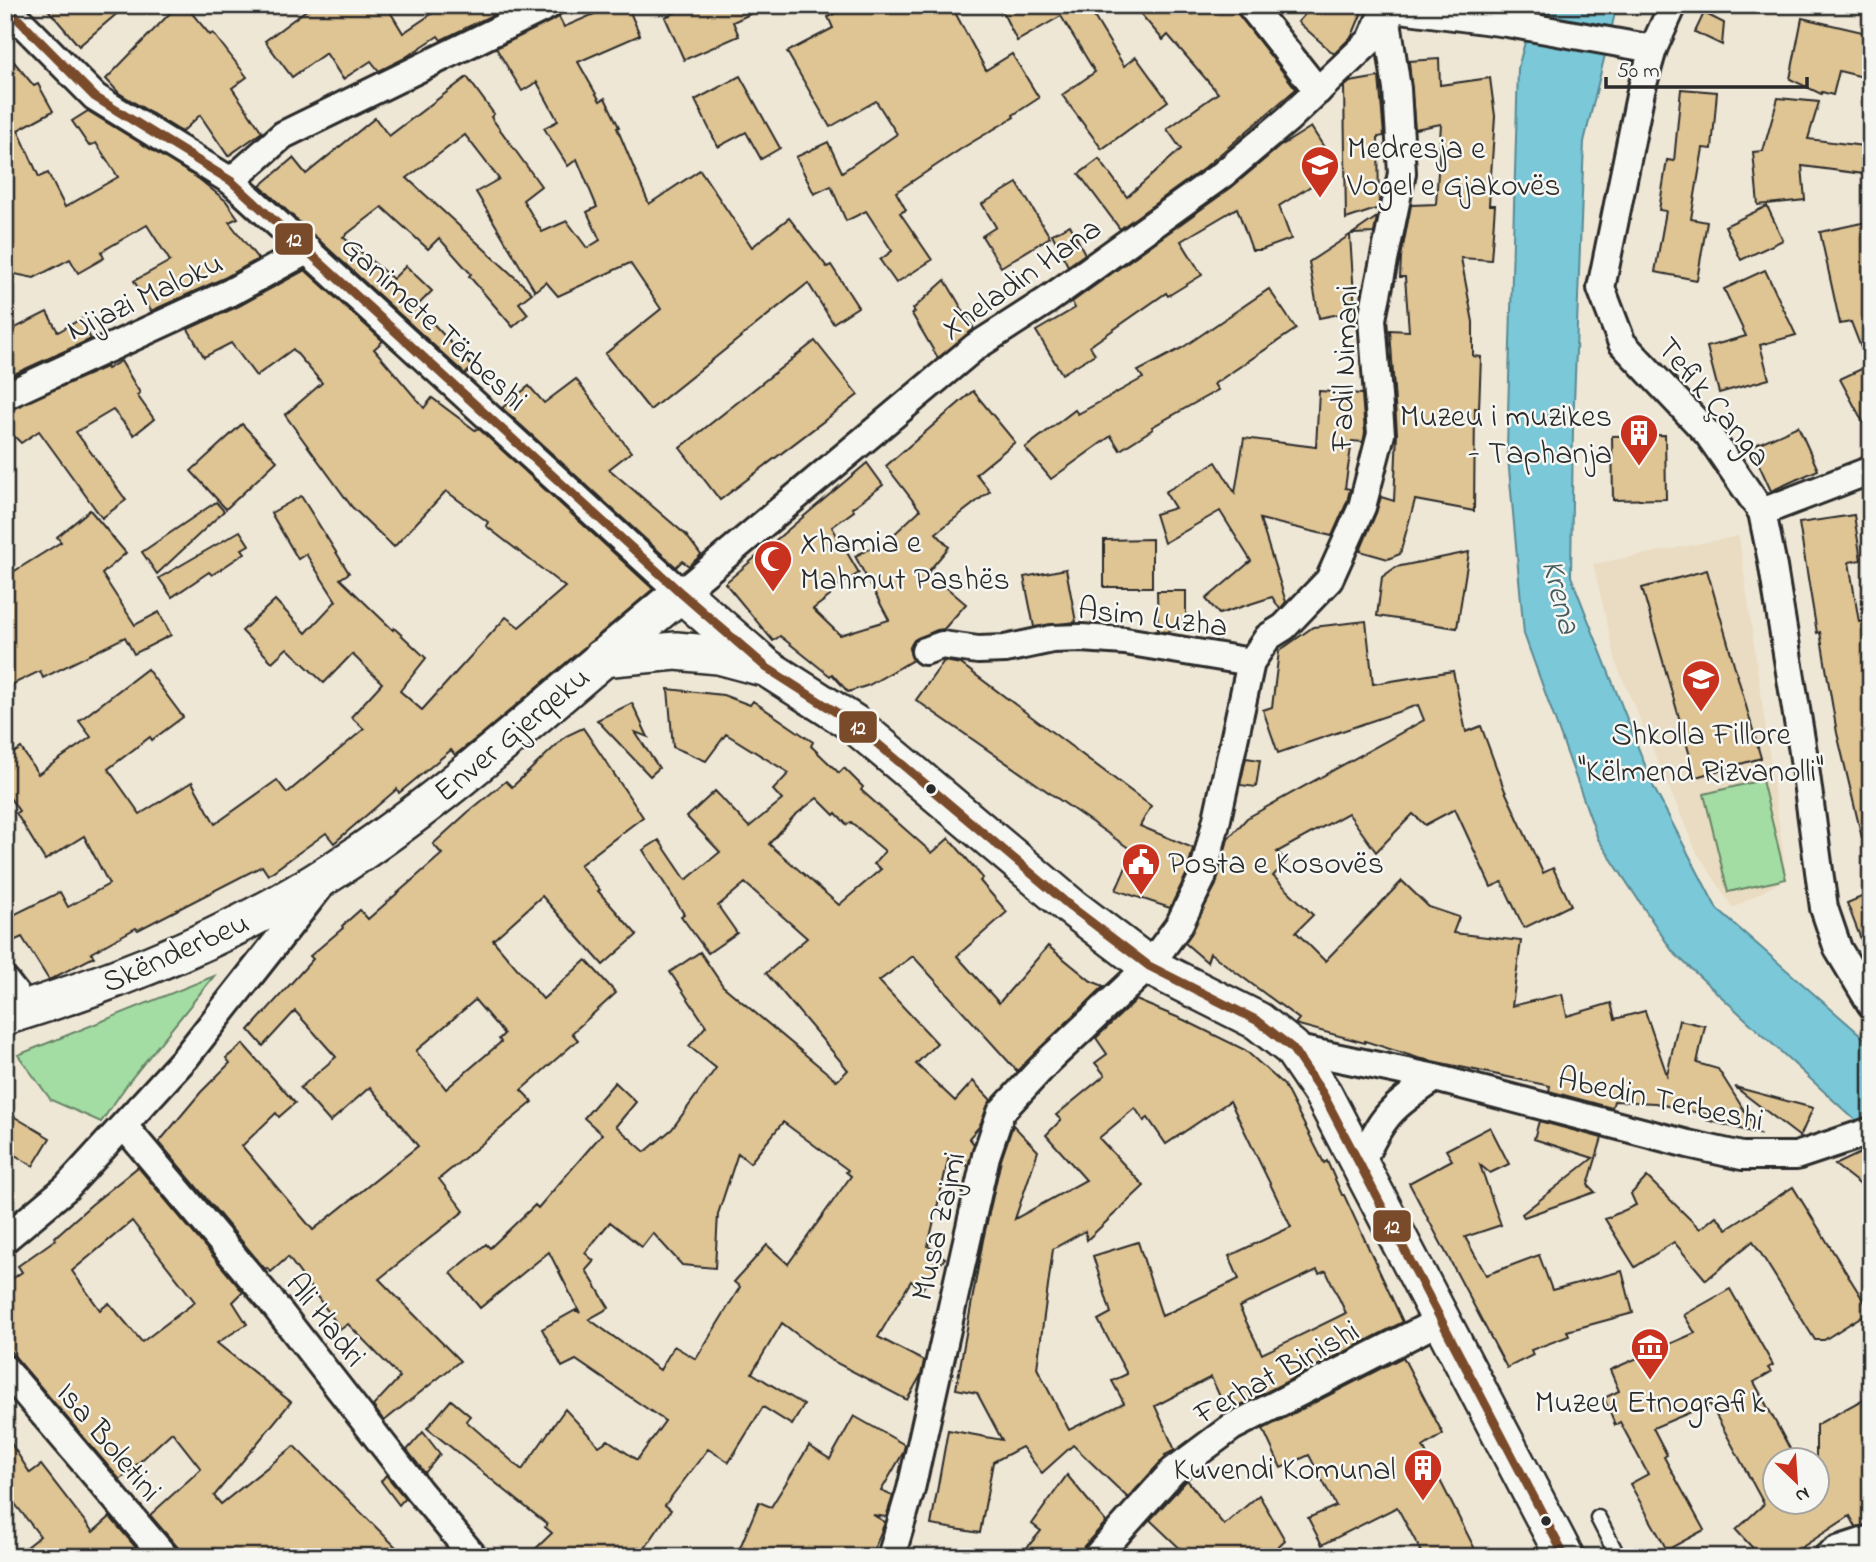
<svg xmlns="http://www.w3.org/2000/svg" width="1876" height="1562" viewBox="0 0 1876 1562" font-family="'Indie Flower',sans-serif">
<rect width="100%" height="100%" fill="#efe7d6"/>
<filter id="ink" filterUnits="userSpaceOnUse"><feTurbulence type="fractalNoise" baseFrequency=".0143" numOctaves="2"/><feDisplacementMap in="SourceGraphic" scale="14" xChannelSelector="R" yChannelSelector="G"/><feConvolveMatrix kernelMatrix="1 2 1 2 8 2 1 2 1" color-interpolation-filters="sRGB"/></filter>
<g filter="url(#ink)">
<polygon fill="#eadcc2" points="1739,536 1786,874 1786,879 1733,908 1696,851 1617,666 1593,564"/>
<g fill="#a3dda3" stroke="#678467" stroke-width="2">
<polygon points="1762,780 1786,879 1728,892 1704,794"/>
<polygon points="214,976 131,1079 101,1122 51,1100 18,1055"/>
</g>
<polygon fill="#7ac8d8" stroke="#5a8993" stroke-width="2" points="1535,5 1617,5 1584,142 1573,429 1571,576 1654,788 1717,909 1871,1044 1871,1135 1673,952 1598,839 1524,634 1507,447 1518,68"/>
<g fill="#dfc494" stroke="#2b2b2b" stroke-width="2" fill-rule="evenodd">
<polygon points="44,5 127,5 79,46"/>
<polygon points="178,5 185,5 210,35 213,33 247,77 232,88 262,132 228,156 200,115 182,132 119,93 106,79"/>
<polygon points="313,5 386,5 403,33 445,5 513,5 441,40 438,36 403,59 379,71 371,61 343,79 326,53 292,77 265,41"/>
<polygon points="615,5 627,5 640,35 578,62 600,101 605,98 619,127 617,128 649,204 700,170 752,247 789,218 827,267 831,265 858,307 833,323 808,283 650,410 605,354 661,309 630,263 558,296 546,282 535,291 476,192 499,179 465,135 407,178 532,293 519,303 528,314 513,327 469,276 471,274 439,238 428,249 382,207 343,237 393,279 406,266 432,291 417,306 473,367 465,374 260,186 293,158 306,174 375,118 389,136 467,77 494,114 491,117 541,186 523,200 542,232 567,221 587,248 600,240 587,212 597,207 577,159 568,166 544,128 558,121 537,82 522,91 496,48 559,17 564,27"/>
<polygon points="693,5 769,5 733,22 739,36 684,60 665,17"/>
<polygon points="850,5 951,5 986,70 1012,54 1039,98 1013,115 1014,117 964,147 896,192 906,210 900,213 932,260 896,283 880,260 892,251 866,211 846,221 831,186 814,194 796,157 828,142 842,172 897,134 876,101 830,127 787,52 833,28 828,17"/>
<polygon points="999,5 1087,5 1124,66 1136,57 1168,101 1102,149 1062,95 1095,72 1061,16 1017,41"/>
<polygon points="1133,5 1186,5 1193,14 1205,5 1231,5 1296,89 1203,169 1120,229 1079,174 1099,159 1127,197 1181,149 1167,129 1218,93 1168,35 1163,40"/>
<polygon points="1313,5 1365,5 1352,36 1334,54 1298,22"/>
<polygon points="1704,13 1724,23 1722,45 1695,32"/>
<polygon points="1802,18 1871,34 1871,79 1839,71 1833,95 1822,92 1821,94 1790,79"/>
<polygon points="5,51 34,86 38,84 53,111 18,130 39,177 48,173 65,207 118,177 96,143 89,146 72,121 88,111 199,179 226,201 238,218 229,222 258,259 224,278 151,311 134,281 170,261 147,225 101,252 104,258 78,273 70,259 34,278 5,272"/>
<polygon points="1439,59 1440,85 1490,78 1495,116 1489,205 1495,205 1491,260 1461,258 1473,322 1473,356 1481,357 1479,409 1475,408 1474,511 1415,500 1400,554 1388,559 1360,551 1376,513 1381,497 1394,501 1397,433 1390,330 1409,331 1405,277 1400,277 1401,257 1411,205 1436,204 1441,124 1415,129 1409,61"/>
<polygon points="740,76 780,148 761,159 746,132 718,147 695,100"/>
<polygon points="1379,77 1384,136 1378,137 1379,208 1346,219 1344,87 1350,82"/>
<polygon points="1681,89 1717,92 1712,149 1703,148 1691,219 1707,222 1697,280 1655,272 1666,211 1659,210 1667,160 1674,161"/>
<polygon points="1778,98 1819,102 1808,139 1871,147 1871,175 1802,166 1805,200 1758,205 1753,152 1763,151"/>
<polygon points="1311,127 1338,169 1279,206 1291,239 1261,250 1252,250 1237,208 1181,241 1202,275 1168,296 1166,293 1090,346 1095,354 1062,374 1036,331 1075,308 1072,302 1232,187 1279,147"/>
<polygon points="1017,183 1050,237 1001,267 982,236 996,227 982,204"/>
<polygon points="1767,206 1783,240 1741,260 1725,226"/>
<polygon points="1377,217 1374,233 1352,234"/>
<polygon points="1871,221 1871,437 1840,379 1868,366 1851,322 1840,324 1820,232"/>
<polygon points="1070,225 1085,254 1068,266 1052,234"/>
<polygon points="1350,235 1355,311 1319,318 1309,262"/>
<polygon points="305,270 383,341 374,349 424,408 432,398 475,430 478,428 653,589 482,734 455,755 451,750 399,793 397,789 334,843 326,833 268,875 262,866 138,930 136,928 91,953 94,957 49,980 22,937 5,945 5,919 60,892 68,907 109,884 84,836 45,860 16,813 19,811 5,791 5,759 21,748 38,774 91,737 79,721 147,669 183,717 152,740 150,737 108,769 140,814 192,782 215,824 277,780 287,793 364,729 351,717 382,683 352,654 324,683 287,648 272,662 242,631 275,600 306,633 336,601 306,554 298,559 271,513 301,496 349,573 340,579 393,630 394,628 426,658 400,691 422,710 506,617 519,627 565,587 486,526 488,522 446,491 394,547 352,507 285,415 322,383 293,349 256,376 231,343 204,357 188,329 239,306"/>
<polygon points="1765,270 1796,335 1760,345 1769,379 1719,393 1707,347 1746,336 1724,289"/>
<polygon points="945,280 974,329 938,358 912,314 915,312 913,309"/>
<polygon points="1269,289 1296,329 1214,384 1218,390 1152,427 1153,429 1120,450 1111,436 1051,479 1025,448 1075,410 1078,414 1143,378 1138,371 1182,348"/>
<polygon points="47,312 58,332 81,319 91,339 12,375 5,362 5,333"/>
<polygon points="815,341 858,395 720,500 680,448"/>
<polygon points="121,361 140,393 137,395 154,419 134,435 113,410 76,432 126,500 102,518 39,431 21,443 5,427 5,411 106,367 107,369"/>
<polygon points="576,379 631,452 609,469 686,535 701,555 689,566 682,561 676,567 502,408 529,386 544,403"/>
<polygon points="973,391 1015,442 976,474 990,491 936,533 949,547 928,572 966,604 944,629 937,630 914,640 909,649 913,660 869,685 848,692 832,674 830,676 780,636 773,641 725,583 867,463 883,485 852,508 854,511 832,527 859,573 830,591 830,596 813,609 840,635 889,620 855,556 888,540 920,510 886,466"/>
<polygon points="1319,391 1362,394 1365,433 1363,442 1352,441 1345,488 1350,489 1347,502 1332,536 1260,519 1286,602 1280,609 1272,597 1219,614 1206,599 1251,561 1220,511 1164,543 1155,514 1175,508 1165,492 1216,462 1235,493 1244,438 1316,447"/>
<polygon points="242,424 277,461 226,509 191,471"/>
<polygon points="1798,426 1818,470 1771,491 1751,447"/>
<polygon points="1665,435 1666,499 1613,500 1612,436"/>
<polygon points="216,502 224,511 157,574 142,552"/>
<polygon points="90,510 126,553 102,574 135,625 159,612 171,635 134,654 125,637 43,678 40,671 5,688 5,577 61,542 57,537"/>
<polygon points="1854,515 1861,560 1849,562 1859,622 1871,620 1871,837 1862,838 1837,733 1820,632 1817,633 1799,523"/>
<polygon points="240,531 249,545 242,549 245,553 212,575 209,572 172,597 159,578"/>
<polygon points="1152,539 1152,587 1104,587 1104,540"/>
<polygon points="1469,552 1457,628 1377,616 1382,577 1396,567"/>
<polygon points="1066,569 1076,622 1034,627 1024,577"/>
<polygon points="1707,570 1761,758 1696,777 1642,588"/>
<polygon points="1157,591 1186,591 1186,625 1166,632 1158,631"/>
<polygon points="1366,621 1373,684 1453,671 1466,732 1481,726 1505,791 1543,873 1553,868 1571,905 1524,928 1502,882 1491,887 1455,809 1425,825 1413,814 1376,852 1348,813 1277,852 1287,861 1273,876 1313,915 1296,932 1325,961 1402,881 1429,907 1459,917 1453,933 1521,941 1512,1006 1562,994 1567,1016 1611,1003 1615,1019 1645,1011 1667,1075 1679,1020 1705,1026 1697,1063 1718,1069 1759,1134 1707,1120 1708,1115 1655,1103 1614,1101 1612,1108 1549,1091 1550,1086 1418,1058 1365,1041 1365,1043 1295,1024 1299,1019 1210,953 1207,962 1185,943 1216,885 1228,839 1247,818 1424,720 1418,705 1278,753 1263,710 1272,707 1279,651 1313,627"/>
<polygon points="944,661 961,664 1151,806 1140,826 1193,848 1187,873 1170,908 1116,890 1133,851 916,700"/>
<path d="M668 689 723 695 750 705 753 701 813 742 811 746 839 773 844 768 863 787 861 790 932 853 949 838 983 878 980 881 1007 912 957 956 999 1003 1048 946 1091 981 1104 986 1017 1071 913 956 879 981 937 1043 916 1064 955 1101 973 1081 991 1100 979 1127 969 1138 974 1144 968 1166 949 1156 928 1246 945 1258 922 1289 911 1281 878 1337 924 1361 921 1375 907 1400 829 1359 782 1323 752 1373 804 1405 792 1425 763 1407 729 1462 708 1449 665 1505 671 1510 639 1557H527L552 1533 545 1527 547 1524 427 1428 451 1400 470 1416 466 1421 522 1470 565 1409 599 1446 608 1440 637 1460 665 1421 576 1360 562 1367 542 1329 576 1310 580 1313 549 1252 480 1308 451 1273 486 1244 490 1248 535 1205 538 1208 602 1134 584 1118 615 1082 636 1102 616 1126 645 1152 672 1129 716 1068 689 1046 706 1026 670 972 700 952 723 986 837 1081 848 1070 766 973 807 938 745 883 718 906 737 933 708 953 681 916 684 914 643 850 659 840 686 880 720 852 687 817 715 791 749 827 782 800 773 790 789 773 726 734 706 761 673 747ZM817 798 834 815 836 813 847 825 851 822 885 851 874 864 881 869 839 905 769 844 794 816ZM783 1122 848 1170 846 1172 851 1176 788 1264 767 1245 734 1282 740 1287 696 1359 674 1346 660 1370 589 1319 609 1308 586 1270 594 1261 585 1253 610 1222 642 1247 653 1233 682 1265 715 1268 718 1214 738 1153 750 1163Z"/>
<polygon points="632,703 648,737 635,732 659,768 650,776 597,720"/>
<path d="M583 728 643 817 580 865 600 890 598 891 637 935 603 965 542 896 493 940 543 999 586 960 616 993 572 1033 578 1040 521 1090 533 1102 439 1179 464 1211 379 1279 460 1361 384 1421 373 1406 400 1377 348 1324 341 1329 288 1257 271 1272 267 1268 265 1269 159 1142 201 1092 230 1063 226 1058 243 1044 295 1103 279 1117 276 1113 242 1146 313 1230 418 1146 370 1087 330 1122 300 1088 336 1057 295 1011 263 1046 249 1030 313 959 310 956 343 928 342 926 360 910 368 919 442 854 433 844 467 813 506 781 512 787 566 736ZM475 1000 504 1034 499 1039 501 1042 446 1089 416 1051Z"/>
<polygon points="1246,758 1260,760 1256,787 1240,785"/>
<polygon points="1871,893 1871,960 1869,960 1847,903"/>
<path d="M1136 1000 1184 1020 1245 1050 1284 1085 1324 1163 1327 1161 1342 1195H1344L1403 1322 1227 1412 1211 1377 1155 1406 1175 1450 1165 1455 1166 1456 1128 1498 1073 1445 1042 1473 1022 1447 993 1462 980 1533 931 1525 948 1430 1002 1440 977 1393 956 1389 983 1240 1001 1160 1013 1125 1038 1151 1015 1219 1086 1180 1046 1135 1061 1120 1056 1115 1105 1075 1095 1063 1107 1054 1096 1038ZM1230 1101 1291 1227 1229 1256 1239 1279 1162 1316 1138 1242 1093 1256 1111 1313 1098 1320 1127 1374 1112 1381 1124 1403 1069 1430 1037 1368 1053 1249 1085 1231 1087 1240 1144 1186 1099 1138 1135 1108 1144 1121 1148 1118 1166 1144ZM1317 1270 1319 1274 1326 1271 1346 1313 1262 1354 1239 1307Z"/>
<polygon points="1735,1087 1813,1108 1800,1137"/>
<polygon points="13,1116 50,1138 33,1166 5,1149 5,1129"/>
<polygon points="1539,1121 1602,1138 1588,1185 1595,1192 1524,1217 1522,1214 1593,1158 1534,1139"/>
<polygon points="1490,1127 1509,1164 1490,1173 1480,1165 1501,1225 1465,1237 1486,1275 1539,1255 1552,1290 1622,1271 1633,1313 1567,1331 1569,1336 1531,1350 1533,1355 1507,1368 1409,1183 1452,1160 1446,1150"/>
<polygon points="1871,1148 1871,1193 1835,1165"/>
<path d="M138 1167 243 1292 233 1302 247 1324 217 1343 291 1402 214 1496 221 1504 294 1446 406 1557H186L150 1515 201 1469 172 1432 120 1480 5 1345V1284L22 1272 18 1266 56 1239 55 1237 91 1205ZM132 1221 195 1302 142 1342 109 1303 100 1310 72 1271Z"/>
<polygon points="1647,1177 1700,1229 1716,1216 1727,1229 1793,1187 1870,1311 1824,1340 1815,1340 1753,1241 1706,1280 1674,1242 1635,1267 1605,1219 1636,1205 1631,1194"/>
<polygon points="1730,1289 1773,1365 1768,1368 1771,1372 1754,1382 1796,1460 1774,1460 1774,1502 1816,1502 1816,1425 1871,1395 1871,1524 1856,1527 1850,1516 1787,1557 1761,1557 1736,1530 1764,1504 1710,1404 1653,1428 1667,1455 1664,1457 1704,1530 1667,1550 1630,1484 1648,1474 1620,1422 1615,1425 1604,1398 1619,1391 1610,1370 1695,1333 1684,1315"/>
<polygon points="1403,1357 1443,1434 1423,1447 1479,1557 1424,1557 1397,1507 1322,1545 1308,1518 1336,1506 1309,1455 1281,1468 1263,1429"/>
<polygon points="854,1416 905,1445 903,1453 881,1491 893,1496 886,1517 873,1515 885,1522 871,1557 736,1557 759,1502 771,1507 809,1446 830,1459"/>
<polygon points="423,1432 440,1454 425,1473 407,1450"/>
<polygon points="5,1434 30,1473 41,1465 93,1532 110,1517 144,1557 13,1557 40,1536 5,1491"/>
<polygon points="386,1475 405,1498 399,1505 381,1481"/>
<polygon points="1067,1475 1106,1522 1084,1546 1081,1557 1019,1557 1041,1531 1032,1524"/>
<polygon points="1187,1480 1224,1525 1259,1495 1285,1540 1267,1557 1189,1557 1150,1520"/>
</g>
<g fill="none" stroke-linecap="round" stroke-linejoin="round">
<g stroke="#2b2b2b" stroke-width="19">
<polyline id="lane" points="1598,1518 1618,1557"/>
</g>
<g stroke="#2b2b2b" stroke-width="32">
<g id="street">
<polyline points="1250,5 1318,91"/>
<polyline points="1673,5 1653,49 1641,91 1601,288 1622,343 1708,434 1762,512 1772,561 1803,752 1824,908 1838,949 1871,1004"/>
<polyline points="5,6 95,97 231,181 681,593 975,347 1045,302 1223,174 1288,119 1371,40 1385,7"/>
<polyline points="231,181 283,135 549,5"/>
<polyline points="5,396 231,292 308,250"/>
<polyline points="1762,512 1871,470"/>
<polyline points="925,651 942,645 978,650 1005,649 1052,639 1081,638 1125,641 1251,662"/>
<polyline points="5,981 27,1009"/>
<polyline points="1292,1048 1435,1078 1688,1144 1742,1156 1796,1156 1871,1131"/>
<polyline points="124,1126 271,1301 419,1491 474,1557"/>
<path d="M1360 1165C1383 1114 1390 1109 1435 1078"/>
<polyline points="5,1239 66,1188 185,1058 322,884"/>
<polyline points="5,1369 165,1557"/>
<polyline points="891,1557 911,1489 986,1156 1001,1112 1050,1059 1149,966 1179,925 1202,878 1217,819 1251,662 1268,637 1284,627 1329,580 1362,507 1381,434 1372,319 1402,173 1397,89 1385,7 1507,23 1653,49"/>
<polyline points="1096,1557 1173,1471 1232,1427 1441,1320"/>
<polyline points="1827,1557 1837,1550 1871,1539"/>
</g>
</g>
<g stroke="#2b2b2b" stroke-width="42">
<g id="secondary">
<polyline points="602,658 676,651 718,655 759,666"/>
<path d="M5 1016C120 981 233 936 333 871 457 791 567 686 681 593L767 668 853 723 1070 906 1149 966 1258 1021 1292 1048 1323 1094 1565 1557"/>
</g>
</g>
<use href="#lane" stroke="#f6f6f2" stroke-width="14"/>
<use href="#street" stroke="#f6f6f2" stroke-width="26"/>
<use href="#secondary" stroke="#f6f6f2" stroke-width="37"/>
<g stroke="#f6f6f2" stroke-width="14">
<polyline id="bus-1" points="5,6 95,97 231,181 681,593 767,668 853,723 1070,906 1149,966 1258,1021 1292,1048 1323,1094 1565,1557"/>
</g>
<use href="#bus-1" stroke="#7a4b2a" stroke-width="9"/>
</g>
</g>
<defs>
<g id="school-pin" transform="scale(2.0125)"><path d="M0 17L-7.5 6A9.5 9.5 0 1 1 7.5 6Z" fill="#c8321e" stroke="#f6f6f2"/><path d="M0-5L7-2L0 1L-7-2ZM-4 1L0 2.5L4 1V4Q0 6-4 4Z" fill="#fff"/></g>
<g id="building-pin" transform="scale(2.0125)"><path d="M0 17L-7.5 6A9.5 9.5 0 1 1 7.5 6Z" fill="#c8321e" stroke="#f6f6f2"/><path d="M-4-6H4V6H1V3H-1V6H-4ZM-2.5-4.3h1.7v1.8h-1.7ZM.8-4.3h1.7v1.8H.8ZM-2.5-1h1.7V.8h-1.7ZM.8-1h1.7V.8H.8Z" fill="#fff"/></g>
<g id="mosque-pin" transform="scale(2.0125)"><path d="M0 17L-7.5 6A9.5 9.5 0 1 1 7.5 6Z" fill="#c8321e" stroke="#f6f6f2"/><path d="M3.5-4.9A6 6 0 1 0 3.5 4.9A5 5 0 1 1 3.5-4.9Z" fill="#fff"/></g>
<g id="civic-pin" transform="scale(2.0125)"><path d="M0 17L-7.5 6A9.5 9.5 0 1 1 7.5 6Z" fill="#c8321e" stroke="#f6f6f2"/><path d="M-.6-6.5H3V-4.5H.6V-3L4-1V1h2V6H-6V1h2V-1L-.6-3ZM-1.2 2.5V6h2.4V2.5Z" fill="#fff"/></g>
<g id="museum-pin" transform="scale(2.0125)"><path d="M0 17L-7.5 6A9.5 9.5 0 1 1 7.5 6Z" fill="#c8321e" stroke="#f6f6f2"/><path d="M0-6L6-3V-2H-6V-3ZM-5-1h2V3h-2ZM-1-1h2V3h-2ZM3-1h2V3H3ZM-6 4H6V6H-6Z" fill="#fff"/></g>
</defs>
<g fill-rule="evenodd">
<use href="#school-pin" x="1320" y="165"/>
<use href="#building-pin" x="1639" y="433"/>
<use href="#mosque-pin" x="773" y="559"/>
<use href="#school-pin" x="1701" y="679"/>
<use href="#civic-pin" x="1141" y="862"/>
<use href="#museum-pin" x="1650" y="1347"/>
<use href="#building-pin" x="1423" y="1468"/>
</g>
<g fill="#2b2b2b" stroke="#f6f6f2" stroke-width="2.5">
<circle cx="931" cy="789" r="6"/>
<circle cx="1546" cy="1521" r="6"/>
</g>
<g text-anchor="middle" stroke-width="5" stroke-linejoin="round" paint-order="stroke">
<g font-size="32" fill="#2b2b2b" stroke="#f6f6f2" text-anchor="start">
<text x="1347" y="158">Medresja e<tspan x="1347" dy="37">Vogel e Gjakovës</tspan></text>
<text x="1612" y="426" text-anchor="end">Muzeu i muzikes<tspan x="1612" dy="37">- Taphanja</tspan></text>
<text x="800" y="552">Xhamia e<tspan x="800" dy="37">Mahmut Pashës</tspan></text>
<text x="1701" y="744" text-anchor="middle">Shkolla Fillore<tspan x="1701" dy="37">"Këlmend Rizvanolli"</tspan></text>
<text x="1168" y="873">Posta e Kosovës</text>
<text x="1650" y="1412" text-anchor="middle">Muzeu Etnografik</text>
<text x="1396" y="1479" text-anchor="end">Kuvendi Komunal</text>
</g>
<g font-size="32" fill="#2b2b2b" stroke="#f6f6f2">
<text transform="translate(1020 277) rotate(-35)" y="11">Xheladin Hana</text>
<text transform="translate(144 295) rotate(-25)" y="11">Nijazi Maloku</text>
<text transform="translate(435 322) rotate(43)" y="11">Ganimete Tërbeshi</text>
<text transform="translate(1343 368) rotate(-88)" y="11">Fadil Nimani</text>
<text transform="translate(1715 401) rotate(50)" y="11">Tefik Çanga</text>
<text transform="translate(1153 616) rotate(7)" y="11">Asim Luzha</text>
<text transform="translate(511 733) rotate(-40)" y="11">Enver Gjerqeku</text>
<text transform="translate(175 951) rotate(-24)" y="11">Skënderbeu</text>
<text transform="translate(1661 1098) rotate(12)" y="11">Abedin Terbeshi</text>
<text transform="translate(937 1226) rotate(-77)" y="11">Musa Zajmi</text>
<text transform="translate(327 1319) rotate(52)" y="11">Ali Hadri</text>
<text transform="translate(1276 1371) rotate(-29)" y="11">Ferhat Binishi</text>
<text transform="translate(110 1441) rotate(50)" y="11">Isa Boletini</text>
</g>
<g font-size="33" font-style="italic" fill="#435a5f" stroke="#f6f6f2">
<text transform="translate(1563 596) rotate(76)" y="12">Krena</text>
</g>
</g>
<g stroke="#f6f6f2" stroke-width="2.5">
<rect x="274" y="222" width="40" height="34" rx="7" fill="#7a4b2a"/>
<rect x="838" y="710" width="40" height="34" rx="7" fill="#7a4b2a"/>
<rect x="1372" y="1209" width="40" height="34" rx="7" fill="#7a4b2a"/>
</g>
<g font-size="19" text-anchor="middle" font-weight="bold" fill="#fff">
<text x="294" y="246">12</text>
<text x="858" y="734">12</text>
<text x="1392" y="1233">12</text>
</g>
<rect width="1876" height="1562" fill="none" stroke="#f6f6f2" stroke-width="28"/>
<rect x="14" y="14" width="1848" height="1534" fill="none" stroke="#2b2b2b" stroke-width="2.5" filter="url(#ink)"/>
<g transform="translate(1796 1481) rotate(155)"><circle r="33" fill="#f6f6f2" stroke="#a5a5a2" stroke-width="2"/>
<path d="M0-5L12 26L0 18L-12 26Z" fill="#c8321e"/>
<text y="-10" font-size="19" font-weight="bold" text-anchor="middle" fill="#2b2b2b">N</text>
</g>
<path d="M1606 77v10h201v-10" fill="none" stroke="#2b2b2b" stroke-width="3.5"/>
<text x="1617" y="77" font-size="21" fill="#2b2b2b" stroke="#f6f6f2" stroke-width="5" paint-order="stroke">50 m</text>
</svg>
